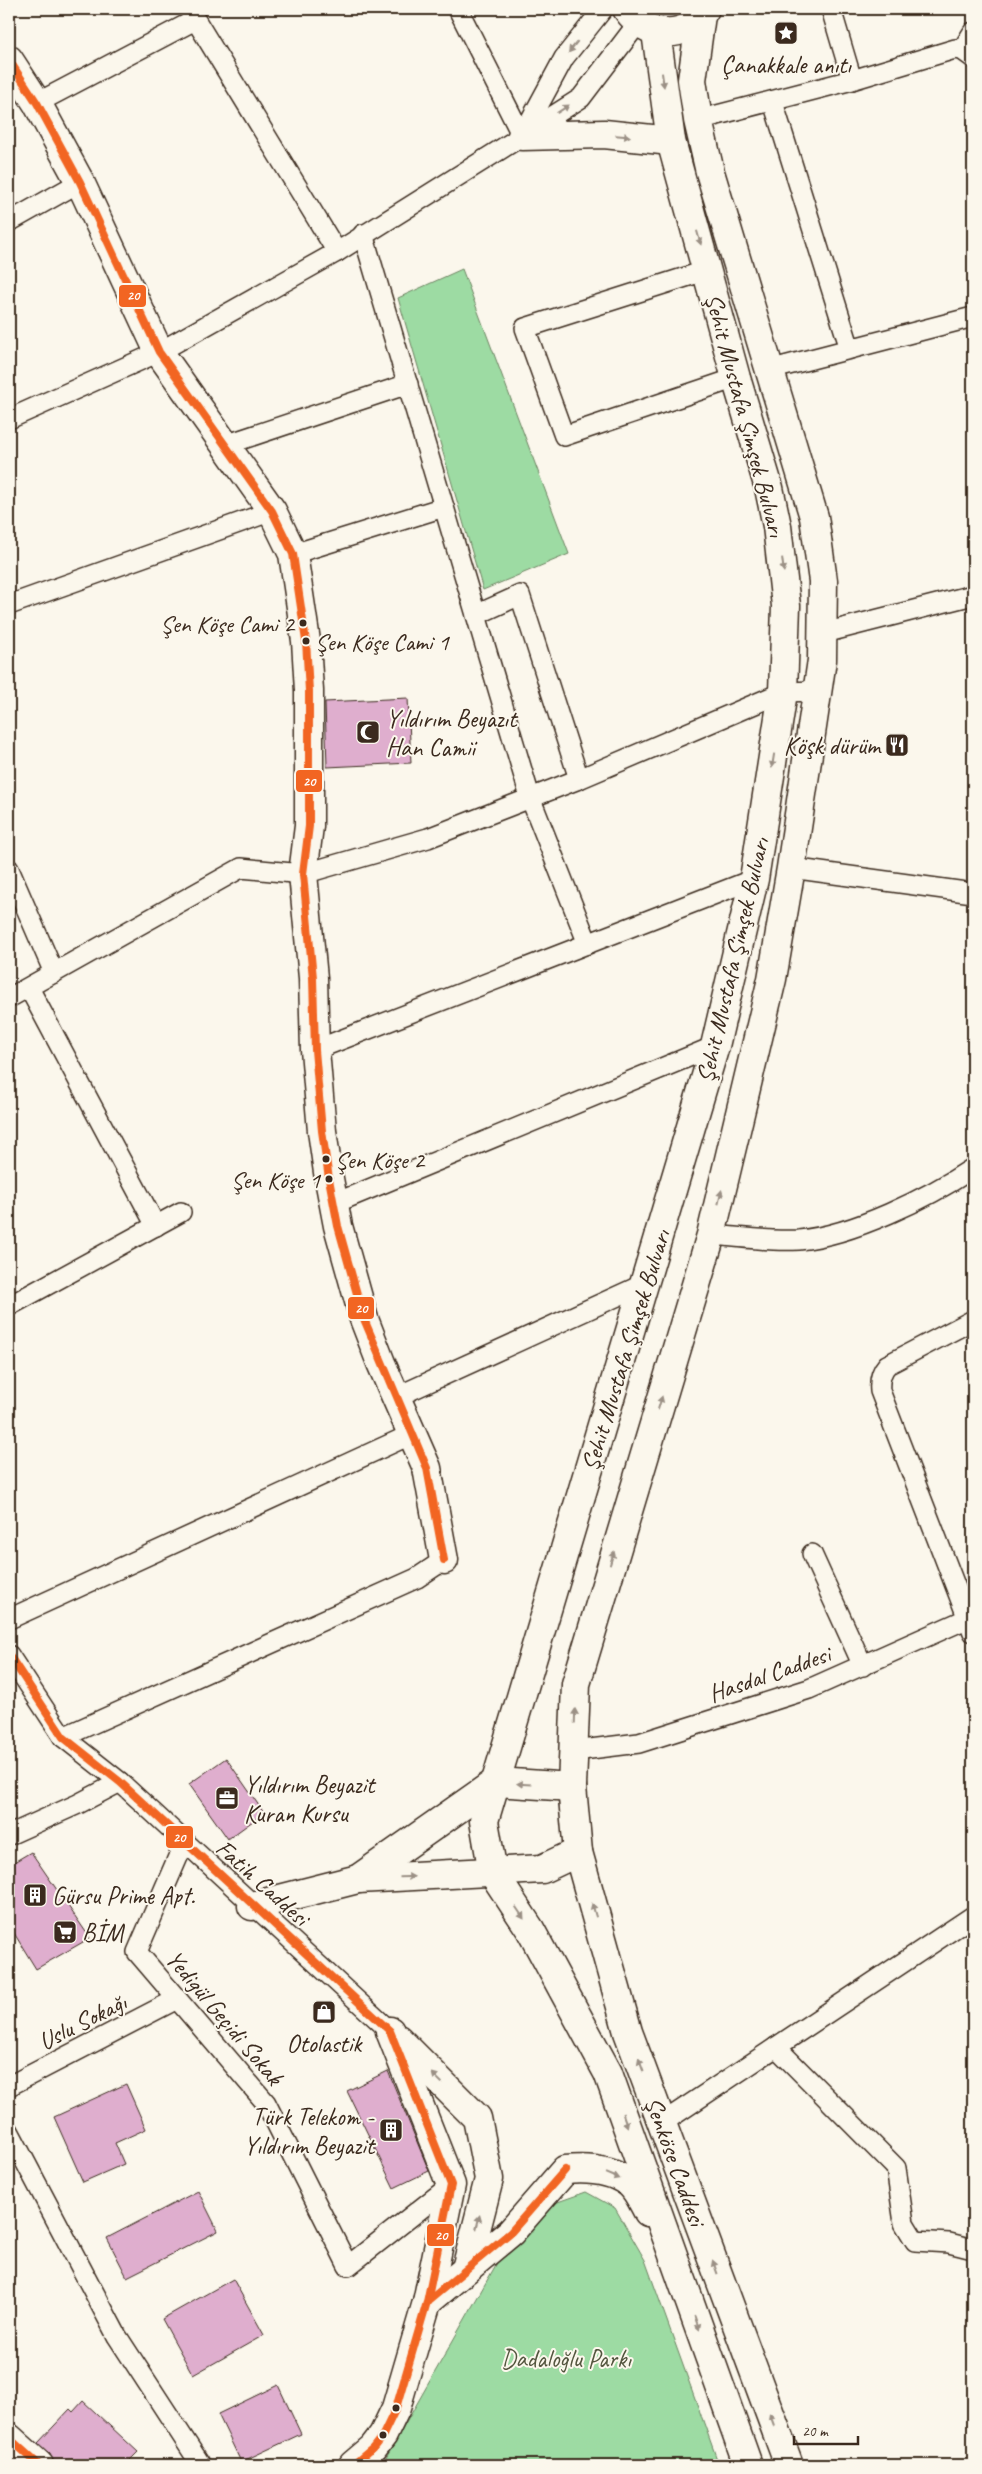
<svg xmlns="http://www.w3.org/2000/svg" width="982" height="2474" viewBox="0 0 982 2474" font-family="Caveat,sans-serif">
<rect width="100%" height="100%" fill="#fbf7ec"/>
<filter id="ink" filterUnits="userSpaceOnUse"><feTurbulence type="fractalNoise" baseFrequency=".02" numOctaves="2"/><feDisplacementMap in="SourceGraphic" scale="10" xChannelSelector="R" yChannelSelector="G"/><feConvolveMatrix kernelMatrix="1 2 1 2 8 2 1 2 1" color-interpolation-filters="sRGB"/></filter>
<g filter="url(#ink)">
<g fill="#9ddba3" stroke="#6c8260">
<path d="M650 9H682C672 16 660 16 650 9Z"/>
<polygon points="462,269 569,554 483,590 398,298"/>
<polygon points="586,2192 615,2208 645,2260 719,2465 382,2465 505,2249 552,2204"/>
</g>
<g fill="#dfaece" stroke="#3b2a1e">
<polygon points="408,698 411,763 327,767 325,702"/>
<polygon points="226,1758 264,1813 228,1839 189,1784"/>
<polygon points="31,1852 90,1938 36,1969 9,1925 9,1865"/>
<polygon points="388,2071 429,2171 394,2188 347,2091"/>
<polygon points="126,2084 146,2129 115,2143 124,2164 83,2182 54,2117"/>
<polygon points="198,2191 218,2231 127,2277 107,2238"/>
<polygon points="233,2279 264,2335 193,2375 162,2319"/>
<polygon points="278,2385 301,2434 241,2462 218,2414"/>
<polygon points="83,2401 138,2452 125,2465 54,2465 50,2454 38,2443 70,2409 73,2412"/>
</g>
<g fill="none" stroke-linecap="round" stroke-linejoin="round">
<g stroke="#3b2a1e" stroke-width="22">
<g id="street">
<polyline points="189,9 337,252"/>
<polyline points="831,9 852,80"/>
<polyline points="962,50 973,32"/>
<polyline points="773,102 850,349"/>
<polyline points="37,103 195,20"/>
<polyline points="698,120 852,80 955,49 962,50 973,58"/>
<polyline points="523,134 564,58 603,9"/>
<polyline points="523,135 581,98 638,23"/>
<polyline points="9,222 80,182"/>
<polyline points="363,234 530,797 588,944"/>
<polyline points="708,270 525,328 564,436 736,378"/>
<polyline points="769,370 973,317"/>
<polyline points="9,419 159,352 337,252 522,136 458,9"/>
<polyline points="225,445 408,384"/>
<polyline points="293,554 444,507"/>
<polyline points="9,605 272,511"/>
<polyline points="476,615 520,595 579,779"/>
<polyline points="824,633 973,595"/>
<polyline points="791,868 973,893"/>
<polyline points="9,869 54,973"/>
<polyline points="29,988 156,1226"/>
<polyline points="9,998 241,868 303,874 428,838 579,779 783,692 818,691"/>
<polyline points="315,1050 754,879"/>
<polyline points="333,1204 715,1046"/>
<path d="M711 1235C740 1237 770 1242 799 1240 853 1235 928 1198 973 1168"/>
<polyline points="9,1306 181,1212"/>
<path d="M973 1320 887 1365C880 1373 879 1381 880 1391L973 1632"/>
<polyline points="396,1397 644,1284"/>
<polyline points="812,1554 863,1666"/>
<polyline points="9,1619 412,1434"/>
<polyline points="9,1655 63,1737 120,1782 390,2031"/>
<polyline points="63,1737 417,1578 444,1560"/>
<polyline points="574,1751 639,1743 809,1689 973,1616"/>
<polyline points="9,1835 78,1804 120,1782"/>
<polyline points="184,1843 137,1952 266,2103 348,2266 451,2185"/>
<polyline points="776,2047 896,2168 904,2223 915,2241 949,2243 973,2249"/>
<polyline points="9,2086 177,1999"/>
<polyline points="662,2123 973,1916"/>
<polyline points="9,2131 117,2336 201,2465"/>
</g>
</g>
<g stroke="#3b2a1e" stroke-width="31">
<g id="secondary">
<polyline points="9,60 37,103 80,182 159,352 272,511 293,554 306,641 309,691 309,826 303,874 313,978 315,1050 322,1131 329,1179 338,1226 364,1319 381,1363 427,1468 444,1560"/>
<polyline points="578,1852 628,2032 789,2465"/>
<polyline points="493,1873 530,1929 608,2073 748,2465"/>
<polyline points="398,2039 477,2118 489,2179 466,2269"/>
<path d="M427 2302 511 2232 565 2170C586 2168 611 2169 629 2183 637 2189 643 2203 648 2212"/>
<polyline points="9,2438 39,2465"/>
<polyline points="353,2465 373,2448 383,2435 396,2408 427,2302 451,2185 390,2031"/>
</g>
</g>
<g stroke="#3b2a1e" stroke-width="31">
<g id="primary">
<path d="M627 9C646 38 687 42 705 9"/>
<polyline points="522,136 604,134 671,141"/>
<polyline points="493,1873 484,1821 715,1046 754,879 783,692 786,606 777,526 769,488 736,378 671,141 656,32"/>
<polyline points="358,1879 496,1782 572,1787"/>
<polyline points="252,1906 358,1879 542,1869 578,1852 572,1787 576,1684 711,1235 772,979 791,868 822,660 823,581 814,517 710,172 698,120 692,80 701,15"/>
</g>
</g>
<use href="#street" stroke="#fbf7ec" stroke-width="19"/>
<use href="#secondary" stroke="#fbf7ec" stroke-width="28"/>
<use href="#primary" stroke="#fbf7ec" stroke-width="28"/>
<g stroke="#fbf7ec" stroke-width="11">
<g id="bus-1">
<polyline points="9,60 37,103 80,182 159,352 272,511 293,554 306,641 309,691 309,826 303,874 313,978 315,1050 322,1131 329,1179 338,1226 364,1319 427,1468 444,1560"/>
<polyline points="9,1655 63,1737 120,1782 390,2031 451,2185 427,2302 396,2408 383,2435 373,2448 353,2465"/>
<polyline points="427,2302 511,2232 565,2170"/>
<polyline points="9,2438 39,2465"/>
</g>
</g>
<use href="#bus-1" stroke="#f26522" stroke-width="8"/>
</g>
<defs><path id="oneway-solid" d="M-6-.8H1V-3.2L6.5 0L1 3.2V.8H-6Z" transform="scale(1.25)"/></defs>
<g fill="#9b9085">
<use href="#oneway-solid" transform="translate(573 47) rotate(128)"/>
<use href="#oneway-solid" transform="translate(663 80) rotate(82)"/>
<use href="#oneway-solid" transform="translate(563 109) rotate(-33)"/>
<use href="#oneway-solid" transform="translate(623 136) rotate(5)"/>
<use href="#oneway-solid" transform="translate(699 238) rotate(74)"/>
<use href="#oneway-solid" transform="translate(783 565) rotate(83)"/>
<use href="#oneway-solid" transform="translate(773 761) rotate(99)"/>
<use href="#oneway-solid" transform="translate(720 1197) rotate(-77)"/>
<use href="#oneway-solid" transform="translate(660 1403) rotate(-73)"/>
<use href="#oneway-solid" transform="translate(612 1558) rotate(-73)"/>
<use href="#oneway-solid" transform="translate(575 1716) rotate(-88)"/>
<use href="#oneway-solid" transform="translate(524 1784) rotate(-176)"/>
<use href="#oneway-solid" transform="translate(407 1877) rotate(-2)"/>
<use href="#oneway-solid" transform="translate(594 1910) rotate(-106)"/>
<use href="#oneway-solid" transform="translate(520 1913) rotate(56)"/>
<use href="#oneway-solid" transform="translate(641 2065) rotate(-110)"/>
<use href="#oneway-solid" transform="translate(437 2078) rotate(-135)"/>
<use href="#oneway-solid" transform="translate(625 2120) rotate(70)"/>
<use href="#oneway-solid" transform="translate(613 2176) rotate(22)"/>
<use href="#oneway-solid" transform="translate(478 2222) rotate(-76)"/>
<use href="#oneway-solid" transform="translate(715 2267) rotate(-110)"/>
<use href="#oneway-solid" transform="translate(697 2323) rotate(70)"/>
<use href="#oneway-solid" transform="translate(772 2420) rotate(-110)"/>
</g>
</g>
<defs>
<g id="sight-square" transform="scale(1.25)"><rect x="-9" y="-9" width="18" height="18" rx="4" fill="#3b2a1e" stroke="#fbf7ec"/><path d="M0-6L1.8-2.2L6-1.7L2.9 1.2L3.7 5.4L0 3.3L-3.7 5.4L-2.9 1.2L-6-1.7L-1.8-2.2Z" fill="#fff"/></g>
<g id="mosque-square" transform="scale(1.25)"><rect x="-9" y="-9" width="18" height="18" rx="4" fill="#3b2a1e" stroke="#fbf7ec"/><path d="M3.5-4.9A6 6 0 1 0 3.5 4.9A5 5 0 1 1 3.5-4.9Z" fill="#fff"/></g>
<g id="restaurant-square" transform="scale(1.25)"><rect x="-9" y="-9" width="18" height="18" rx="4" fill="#3b2a1e" stroke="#fbf7ec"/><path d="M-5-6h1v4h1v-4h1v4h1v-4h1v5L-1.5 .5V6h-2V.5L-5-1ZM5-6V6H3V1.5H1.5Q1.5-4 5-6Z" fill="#fff"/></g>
<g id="office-square" transform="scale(1.25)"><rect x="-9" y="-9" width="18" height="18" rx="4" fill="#3b2a1e" stroke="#fbf7ec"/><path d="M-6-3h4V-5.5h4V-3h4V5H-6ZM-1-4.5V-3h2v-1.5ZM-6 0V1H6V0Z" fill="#fff"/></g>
<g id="building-square" transform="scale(1.25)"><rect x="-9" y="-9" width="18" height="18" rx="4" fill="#3b2a1e" stroke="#fbf7ec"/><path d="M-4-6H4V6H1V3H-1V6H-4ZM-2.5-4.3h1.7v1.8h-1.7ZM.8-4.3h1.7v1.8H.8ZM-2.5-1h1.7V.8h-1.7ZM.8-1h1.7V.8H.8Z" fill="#fff"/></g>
<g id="supermarket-square" transform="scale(1.25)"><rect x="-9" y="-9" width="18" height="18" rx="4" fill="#3b2a1e" stroke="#fbf7ec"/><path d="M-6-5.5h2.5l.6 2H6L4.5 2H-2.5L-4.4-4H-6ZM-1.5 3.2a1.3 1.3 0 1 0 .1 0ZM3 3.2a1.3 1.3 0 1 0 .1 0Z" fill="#fff"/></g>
<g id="shop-square" transform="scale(1.25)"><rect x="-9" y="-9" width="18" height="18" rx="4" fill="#3b2a1e" stroke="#fbf7ec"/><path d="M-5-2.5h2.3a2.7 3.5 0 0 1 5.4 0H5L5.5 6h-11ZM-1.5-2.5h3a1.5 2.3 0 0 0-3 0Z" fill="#fff"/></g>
</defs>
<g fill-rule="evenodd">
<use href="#sight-square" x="786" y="33"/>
<use href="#mosque-square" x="368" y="732"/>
<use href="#restaurant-square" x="897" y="745"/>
<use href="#office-square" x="227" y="1798"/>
<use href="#building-square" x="35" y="1895"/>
<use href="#supermarket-square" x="65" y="1932"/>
<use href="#shop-square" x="324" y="2012"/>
<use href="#building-square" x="391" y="2130"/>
</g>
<g fill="#3b2a1e" stroke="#fbf7ec" stroke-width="2">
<circle cx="303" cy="623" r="4.5"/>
<circle cx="306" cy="641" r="4.5"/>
<circle cx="326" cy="1159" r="4.5"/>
<circle cx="329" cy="1179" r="4.5"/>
<circle cx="396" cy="2408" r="4.5"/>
<circle cx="383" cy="2435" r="4.5"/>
</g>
<g text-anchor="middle" stroke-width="4" stroke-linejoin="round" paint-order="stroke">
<g font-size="24" fill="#3b2a1e" stroke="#fbf7ec" text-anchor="end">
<text x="294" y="632">Şen Köşe Cami 2</text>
<text x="315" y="650" text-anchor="start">Şen Köşe Cami 1</text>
<text x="335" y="1168" text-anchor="start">Şen Köşe 2</text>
<text x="320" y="1188">Şen Köşe 1</text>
</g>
<g font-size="25" fill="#3b2a1e" stroke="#fbf7ec" text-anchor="start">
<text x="786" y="73" text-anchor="middle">Çanakkale anıtı</text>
<text x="386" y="727">Yıldırım Beyazıt<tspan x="386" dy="29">Han Camii</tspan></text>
<text x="880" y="754" text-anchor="end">Köşk dürüm</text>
<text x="244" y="1793">Yıldırım Beyazit<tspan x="244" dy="29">Kuran Kursu</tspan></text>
<text x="52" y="1904">Gürsu Prime Apt.</text>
<text x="82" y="1941">BİM</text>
<text x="324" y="2052" text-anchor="middle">Otolastik</text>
<text x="374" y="2125" text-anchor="end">Türk Telekom -<tspan x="374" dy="29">Yıldırım Beyazit</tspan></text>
</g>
<g font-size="25" fill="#3b2a1e" stroke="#fbf7ec">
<text transform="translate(746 415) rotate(75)" y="9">Şehit Mustafa Şimşek Bulvarı</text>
<text transform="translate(732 960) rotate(-77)" y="9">Şehit Mustafa Şimşek Bulvarı</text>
<text transform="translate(625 1350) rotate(-73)" y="9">Şehit Mustafa Şimşek Bulvarı</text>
<text transform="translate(769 1673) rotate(-19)" y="9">Hasdal Caddesi</text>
<text transform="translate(263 1882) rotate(42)" y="9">Fatih Caddesi</text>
<text transform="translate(225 2017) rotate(50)" y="9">Yedigül Geçidi Sokak</text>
<text transform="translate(82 2021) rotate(-27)" y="9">Uslu Sokağı</text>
<text transform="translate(676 2161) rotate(70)" y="9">Şenköse Caddesi</text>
</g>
<g font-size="25" fill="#54563f" stroke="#fbf7ec">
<text x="566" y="2367">Dadaloğlu Parkı</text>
</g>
</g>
<g stroke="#fbf7ec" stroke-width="2">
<rect x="118" y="284" width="29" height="24" rx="5" fill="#f26522"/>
<rect x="295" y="769" width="28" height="24" rx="5" fill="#f26522"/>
<rect x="347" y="1296" width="28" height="24" rx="5" fill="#f26522"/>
<rect x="165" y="1825" width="29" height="24" rx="5" fill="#f26522"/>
<rect x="426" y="2223" width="29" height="24" rx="5" fill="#f26522"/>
</g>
<g font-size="14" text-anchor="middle" font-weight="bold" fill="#fff">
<text x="133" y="300">20</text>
<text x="309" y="786">20</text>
<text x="361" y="1313">20</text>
<text x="179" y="1842">20</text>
<text x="441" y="2240">20</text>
</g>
<rect width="982" height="2474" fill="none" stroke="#fbf7ec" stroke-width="30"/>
<rect x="15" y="15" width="952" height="2444" fill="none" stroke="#3b2a1e" stroke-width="2" filter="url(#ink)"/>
<path d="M794 2436v8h64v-8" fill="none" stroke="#3b2a1e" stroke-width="2.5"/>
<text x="802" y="2436" font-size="15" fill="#3b2a1e" stroke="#fbf7ec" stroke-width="4" paint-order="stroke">20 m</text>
</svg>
